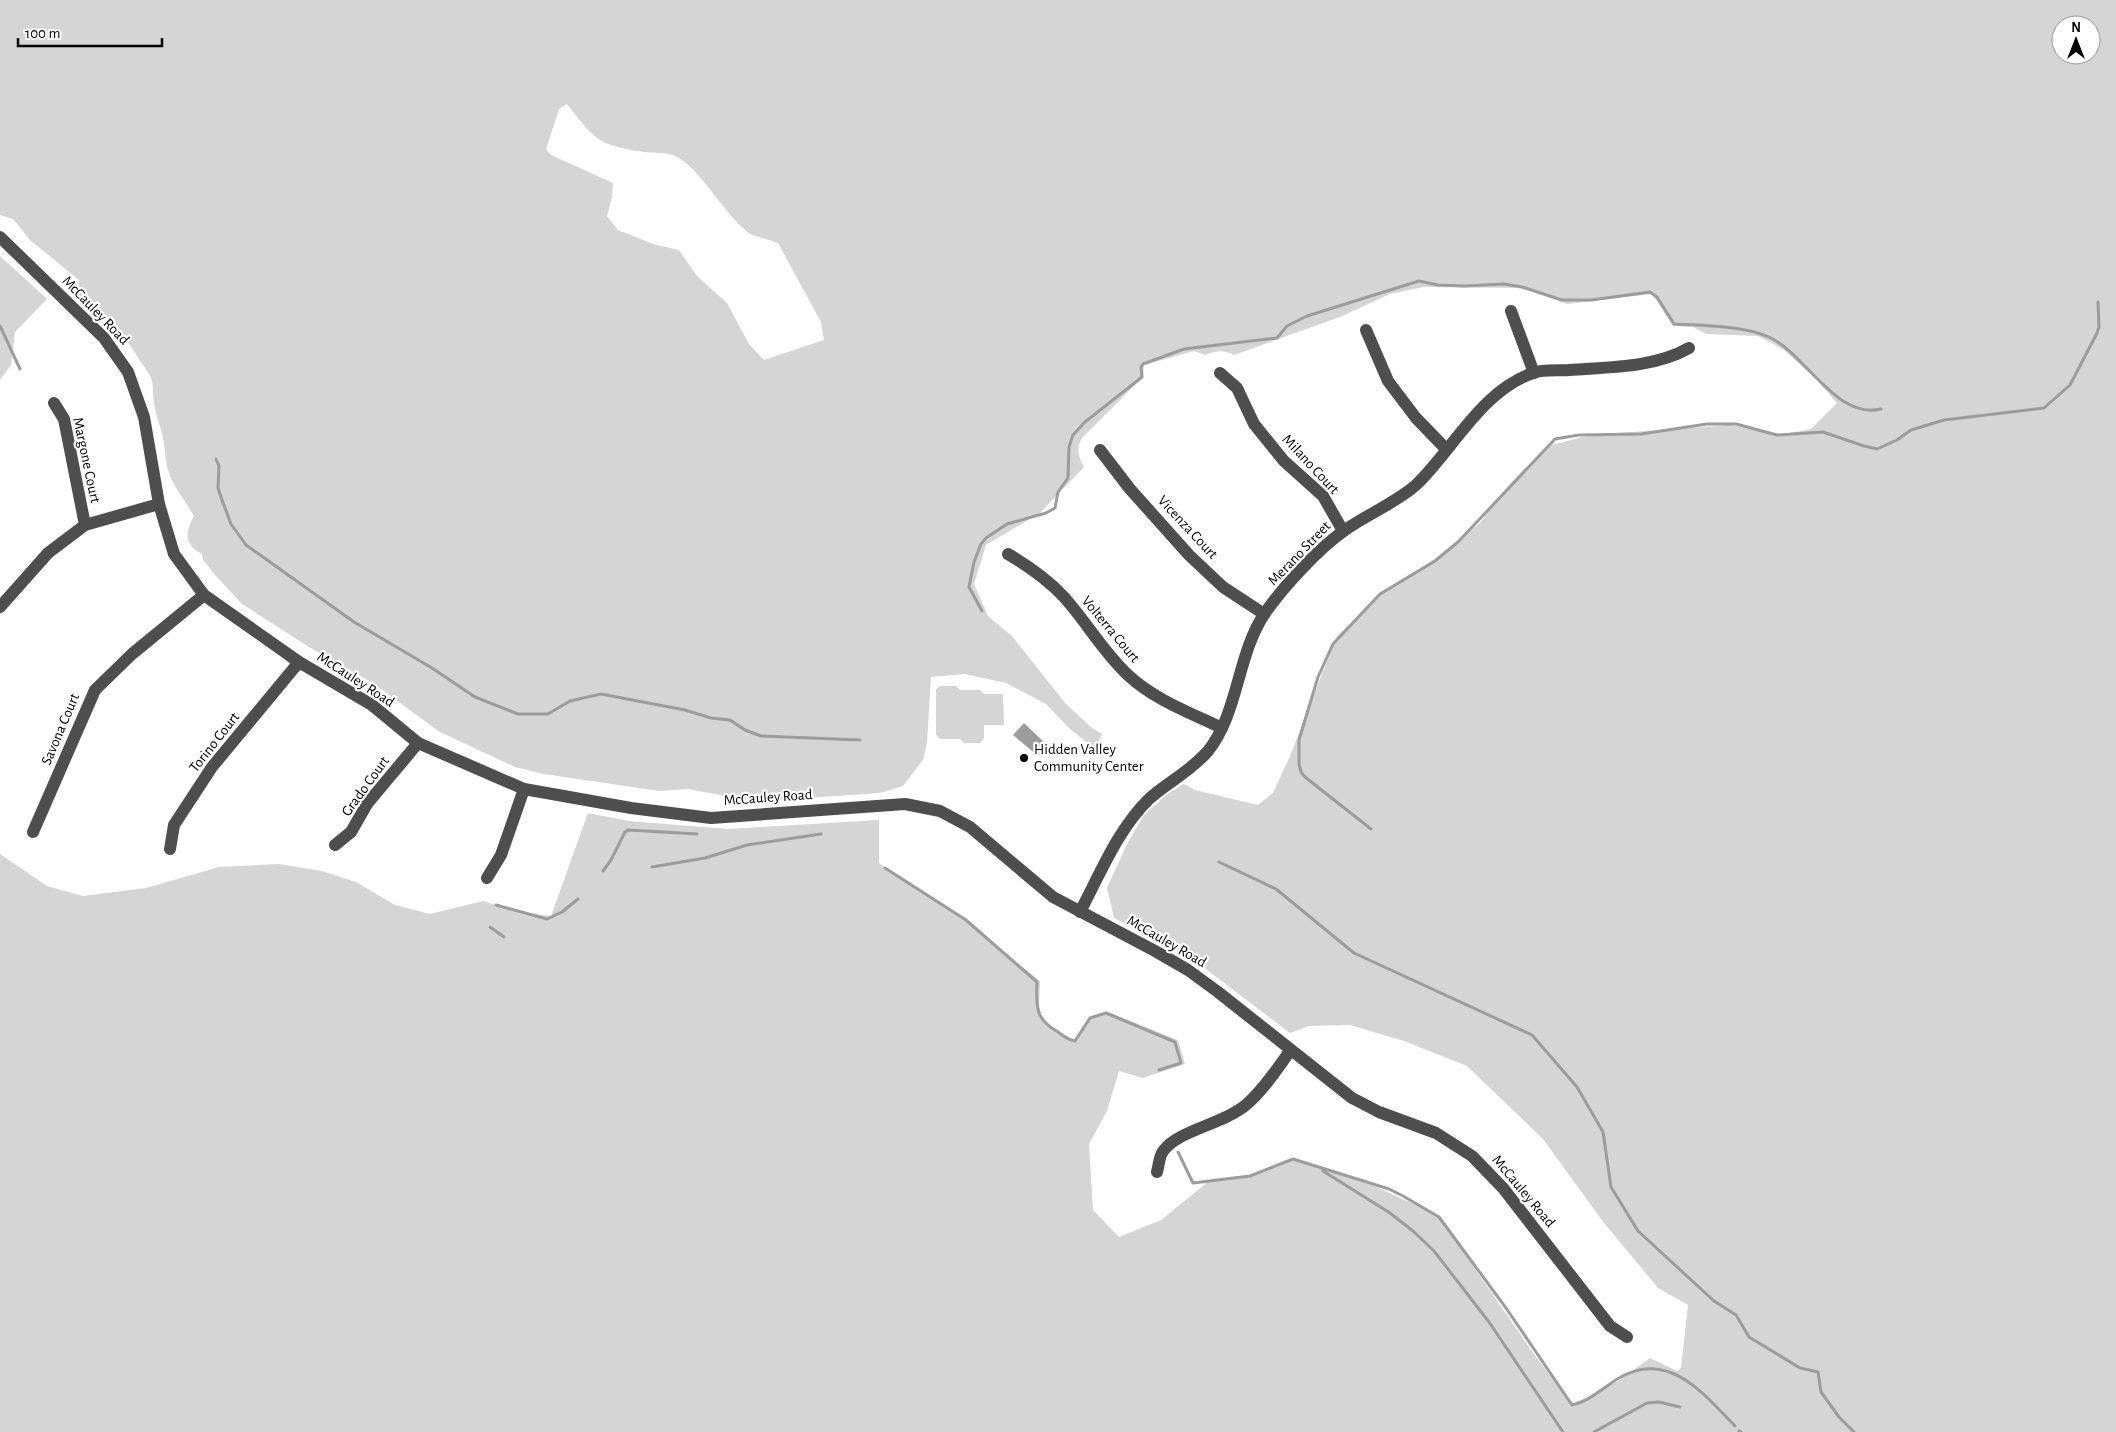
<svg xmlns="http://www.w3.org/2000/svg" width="2116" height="1432" viewBox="0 0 2116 1432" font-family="'Alegreya Sans',sans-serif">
<rect width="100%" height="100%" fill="#fff"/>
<g fill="#d5d5d5" fill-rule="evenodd">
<path d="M0 0H2116V1432H0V854L47 886 83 896 146 888 219 867 279 864 322 871 356 882 395 905 430 914 483 901 519 912 551 916 588 813 629 821 728 829 879 820V863L960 916 1040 981 1039 1005 1043 1021 1074 1041 1093 1016 1111 1013 1178 1040 1185 1064 1143 1078 1119 1071 1107 1111 1089 1144 1093 1210 1119 1237 1161 1220 1209 1181 1254 1176 1293 1160 1374 1186 1438 1215 1531 1350 1567 1398 1575 1404 1620 1380 1650 1358 1677 1371 1681 1368 1688 1305 1658 1288 1604 1223 1543 1139 1467 1066 1404 1041 1350 1025 1309 1026 1290 1033 1186 954 1114 918 1107 888 1127 844 1144 815 1166 795 1184 784 1195 790 1258 805 1273 793 1290 756 1337 636 1385 591 1436 558 1480 523 1510 484 1548 446 1590 435 1730 425 1779 435 1811 429 1837 403 1816 379 1784 350 1758 336 1706 334 1693 327 1673 326 1652 294 1567 304 1523 288 1424 287 1390 294 1340 317 1234 355C1223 349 1216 351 1205 355L1194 351 1144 365 1143 377 1082 438C1076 449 1078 456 1084 467L1040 513 986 545 974 584 988 616 1012 636 1066 704 1092 728 1102 734 1095 749 1070 729 1046 704 1006 683 965 674 931 677 927 742 923 760 903 786 880 793 776 800 741 799 688 789 659 791 544 774 515 767 440 732 371 682 309 647 242 604 216 576 203 560 202 554C184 545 185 532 194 516 185 500 174 489 168 470 165 460 165 448 163 437 160 425 156 415 154 404 152 392 155 381 147 371 137 357 128 339 115 328 99 313 74 306 79 280L31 241 13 219 0 215ZM2061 25H2091V55H2061ZM567 104C595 140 598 145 644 152 653 153 666 152 675 156 698 166 722 210 743 228L750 234 778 243 821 322 824 340 764 360 749 344 727 303 697 276 679 250 653 244 618 230 607 216 612 197 613 183 551 155 546 149 559 109Z"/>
<polygon points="0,256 47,299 15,332 11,365 0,380"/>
<polygon points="940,686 956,686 960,690 980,690 984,694 1003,694 1004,725 984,725 984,738 980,743 964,743 960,739 940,739 936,735 936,689"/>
</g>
<polygon fill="#9c9c9c" points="1024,723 1048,746 1038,756 1013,735"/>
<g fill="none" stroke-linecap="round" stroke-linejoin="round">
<g stroke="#9c9c9c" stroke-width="3">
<polyline points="0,326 20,369"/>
<polyline points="216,459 219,466 218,488 222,500 231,524 246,545 354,622 432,668 475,697 518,714 548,714 570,701 601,694 685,710 711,718 730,720 745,730 761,736 860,740"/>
<path d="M982 611 969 587 974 562 981 544 986 538 1007 524 1046 513 1055 508 1058 492 1068 478 1069 447 1073 435 1085 422 1142 377 1141 367 1143 364 1184 349 1277 338 1287 326 1307 316 1419 281 1438 285 1465 286 1504 284 1522 287 1562 300H1591L1650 292 1657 297 1674 324C1701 325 1744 326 1769 337 1806 354 1836 420 1881 409"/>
<polyline points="1371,829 1305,777 1301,772 1299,764 1299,740 1318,677 1333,644 1380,594 1435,561 1458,542 1555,439 1579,435 1641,434 1707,424 1736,424 1777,435 1823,432 1864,446 1877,449 1897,440 1911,430 1944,420 2044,408 2070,385 2097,333 2099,327 2098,302"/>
<polyline points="1219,862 1276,889 1354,953 1532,1035 1577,1087 1603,1132 1611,1187 1638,1231 1714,1301 1736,1315 1749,1337 1800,1368 1818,1372 1821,1392 1839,1417 1854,1432"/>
<polyline points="652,867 705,858 747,845 821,834"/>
<path d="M885 868 966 920 1037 982C1036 1007 1035 1019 1058 1032 1063 1036 1069 1040 1075 1041L1090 1018 1106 1013 1175 1042 1181 1063 1159 1070"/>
<polyline points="603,871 611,860 625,832 628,830 697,834"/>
<polyline points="496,905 547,919 562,912 578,899"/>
<polyline points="490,927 504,937"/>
<path d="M1178 1152 1193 1183 1250 1176 1293 1159 1389 1189 1403 1196 1439 1217 1506 1308 1572 1405C1590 1401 1604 1387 1619 1378 1668 1349 1703 1393 1735 1426"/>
<polyline points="1323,1171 1390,1213 1413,1231 1434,1251 1489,1322 1563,1432"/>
<polyline points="1739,1431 1741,1432"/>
<polyline points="1594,1432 1647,1403 1659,1402 1680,1407"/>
</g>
<g stroke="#4e4e4e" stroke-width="12">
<polyline points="0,237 104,338 128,372 144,417 159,504 174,554 204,595 299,662 372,705 418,743 524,789 631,808 711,818 905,804 940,811 970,827 1053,897 1155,951 1188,970 1218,992 1352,1098 1379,1112 1436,1133 1472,1156 1503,1188 1610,1326 1627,1337"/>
<polyline points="1511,311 1534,373"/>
<polyline points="1366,330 1388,381 1416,418 1446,449"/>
<polyline points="1220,373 1237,388 1254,424 1284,461 1323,496 1343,531"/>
<polyline points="54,403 64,419 85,525"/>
<polyline points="1100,450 1130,489 1189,555 1223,587 1264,614"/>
<path d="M1008 554C1028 566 1047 579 1063 596 1086 621 1103 652 1129 676 1155 700 1191 713 1222 728"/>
<polyline points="0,607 48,553 85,525 159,504"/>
<polyline points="33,832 95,690 132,654 204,595"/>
<polyline points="335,845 351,832 367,804 418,743"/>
<polyline points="170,849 174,825 212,767 299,662"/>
<polyline points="487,878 501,855 524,789"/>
<path d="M1080 912C1100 874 1118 829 1149 799 1168 782 1191 771 1208 751 1239 712 1237 654 1265 613 1283 587 1319 548 1345 530 1365 516 1404 498 1419 482 1454 447 1483 390 1533 373 1543 369 1558 371 1569 370 1608 367 1654 368 1689 348"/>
<path d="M1157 1172C1159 1165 1159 1155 1164 1150 1179 1130 1224 1124 1247 1104 1264 1089 1277 1069 1290 1051"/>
</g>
</g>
<circle fill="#000" stroke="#fff" stroke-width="2" cx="1024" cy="758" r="5"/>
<g text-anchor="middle" stroke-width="4.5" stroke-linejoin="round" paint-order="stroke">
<g font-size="15" fill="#000" stroke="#fff">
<text transform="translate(96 310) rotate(46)" y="5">McCauley Road</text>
<text transform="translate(87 460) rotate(78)" y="5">Margone Court</text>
<text transform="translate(1311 464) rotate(47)" y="5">Milano Court</text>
<text transform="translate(1188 527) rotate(47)" y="5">Vicenza Court</text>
<text transform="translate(1299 553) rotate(-46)" y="5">Merano Street</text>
<text transform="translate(1111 629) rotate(50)" y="5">Volterra Court</text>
<text transform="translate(356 679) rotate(33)" y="5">McCauley Road</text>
<text transform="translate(60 729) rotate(-67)" y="5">Savona Court</text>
<text transform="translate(214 742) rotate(-52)" y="5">Torino Court</text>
<text transform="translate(365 786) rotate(-54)" y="5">Grado Court</text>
<text transform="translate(768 797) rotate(-4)" y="5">McCauley Road</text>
<text transform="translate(1167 941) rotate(30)" y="5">McCauley Road</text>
<text transform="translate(1524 1191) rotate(50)" y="5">McCauley Road</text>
</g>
<g font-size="15" fill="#000" stroke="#fff" text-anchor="start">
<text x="1034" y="754">Hidden Valley<tspan x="1034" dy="17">Community Center</tspan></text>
</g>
</g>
<g transform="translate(2076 40)"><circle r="24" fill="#ffffff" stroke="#999999"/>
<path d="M0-4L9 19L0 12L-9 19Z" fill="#000000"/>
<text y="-8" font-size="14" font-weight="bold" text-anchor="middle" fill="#000000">N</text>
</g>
<path d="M18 38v8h144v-8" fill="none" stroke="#000000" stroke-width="2.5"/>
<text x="25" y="38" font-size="15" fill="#000000" stroke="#ffffff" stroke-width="4" paint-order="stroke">100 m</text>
</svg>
